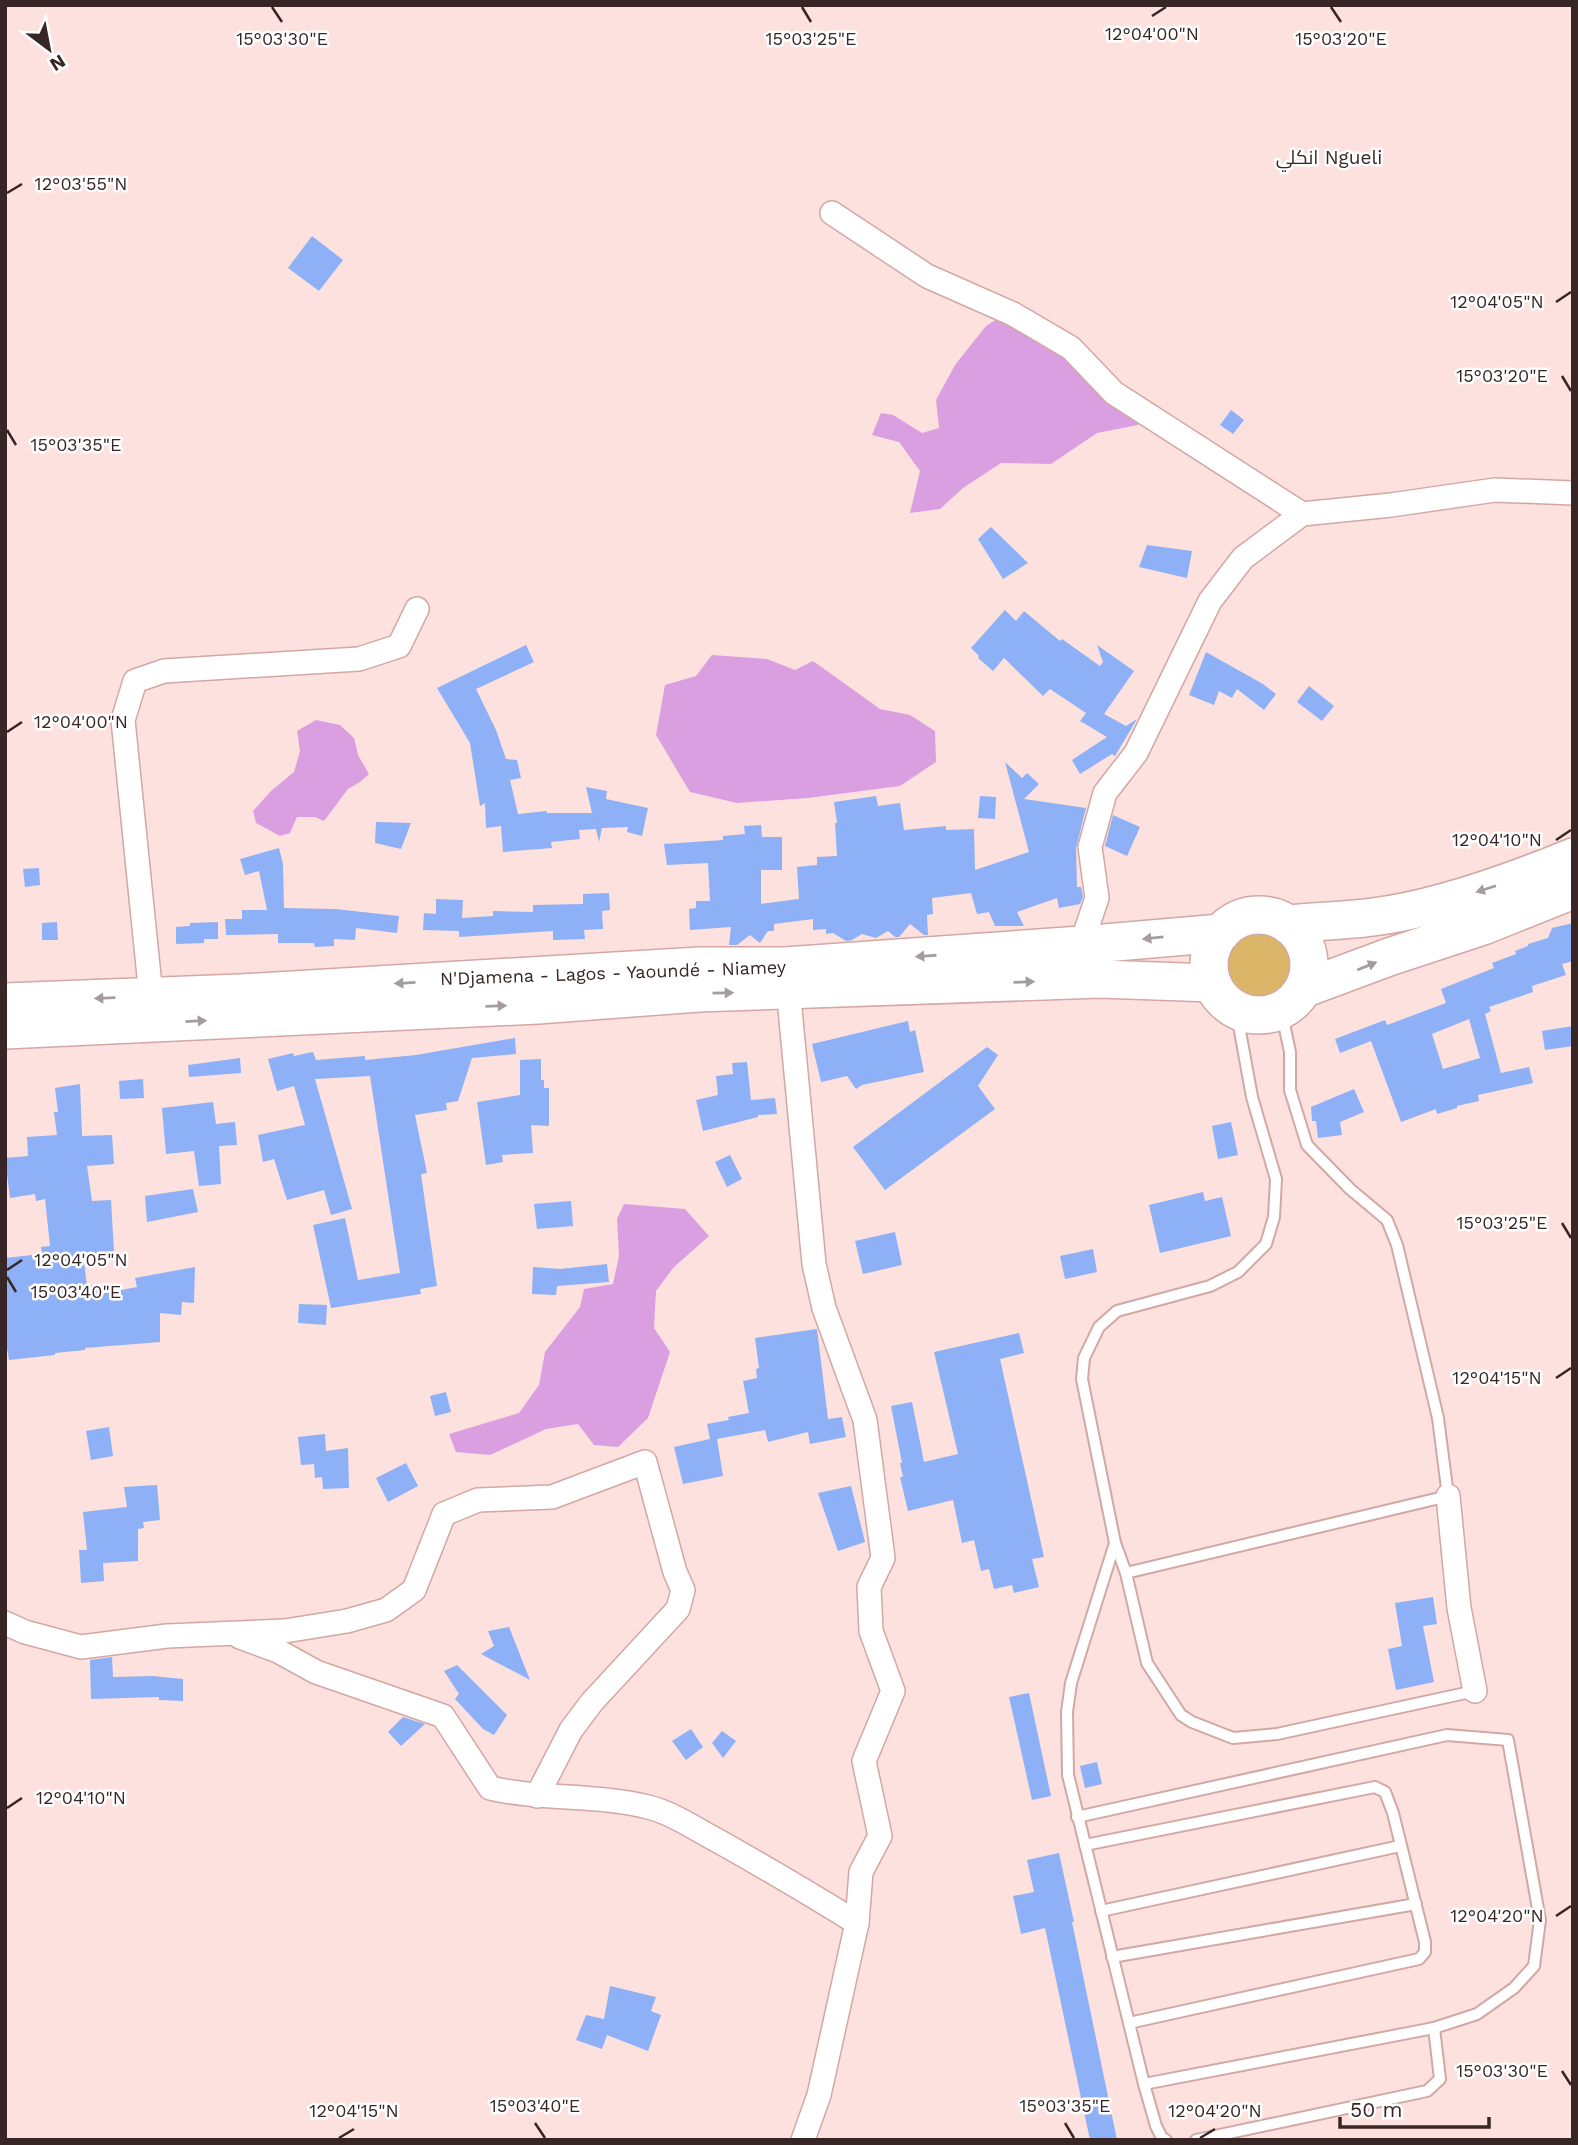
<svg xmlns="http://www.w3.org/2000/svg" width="1578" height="2145" viewBox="0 0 1578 2145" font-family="'Work Sans',Cairo,sans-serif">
<rect width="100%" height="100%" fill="#fde1de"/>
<circle fill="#dbb669" cx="1259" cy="964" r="41"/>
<g fill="#da9fe0">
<polygon points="1000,317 1057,349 1139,418 1138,425 1097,433 1051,464 1001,463 963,488 940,509 910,513 920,471 899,442 872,435 881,413 893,415 922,433 939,428 936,400 955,365 986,326"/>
<polygon points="712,655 767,659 795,670 813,661 880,709 910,715 935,731 936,762 900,786 808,798 737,803 690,792 656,735 665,685 696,676"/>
<polygon points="316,720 340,725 354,738 358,755 369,774 360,782 348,789 324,821 315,817 297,817 290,833 280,836 256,823 253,811 271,791 294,772 300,751 297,731"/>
<polygon points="624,1204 685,1209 709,1236 674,1267 656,1291 654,1328 670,1352 648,1418 618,1447 594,1445 578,1424 546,1429 490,1455 456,1452 449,1434 519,1413 539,1385 545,1352 580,1307 584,1289 613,1284 619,1256 617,1219"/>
</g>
<g fill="#8db0f7" fill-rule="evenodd">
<polygon points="312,236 343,260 319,291 288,268"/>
<polygon points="1231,410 1244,420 1233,434 1220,425"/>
<polygon points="991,527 1028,563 1003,579 978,539"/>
<polygon points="1147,545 1192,551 1187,578 1139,567"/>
<polygon points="1005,610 1016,621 1024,611 1060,641 1062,639 1100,666 1103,662 1097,645 1134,671 1104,714 1126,726 1137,719 1115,756 1112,754 1080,774 1072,760 1107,737 1080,721 1086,713 1050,689 1043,696 1004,658 993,671 978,658 979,656 971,648"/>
<polygon points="526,645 534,662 476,689 496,730 506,759 517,760 521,778 510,780 518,814 547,811 547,813 592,813 586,787 607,791 606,799 648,808 642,836 627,832 628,827 602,828 599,842 596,829 579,830 580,839 551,842 552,848 503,852 501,826 486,828 485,803 480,806 470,743 437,688"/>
<polygon points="1206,652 1263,684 1276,694 1264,710 1237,689 1232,698 1219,691 1214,705 1189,695"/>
<polygon points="1309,686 1334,706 1322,721 1297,702"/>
<polygon points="1005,762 1022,778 1027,773 1039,784 1024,799 1086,808 1076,848 1077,887 1081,887 1083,897 1080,904 1059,908 1057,898 1017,912 1024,926 995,926 989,912 977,914 971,893 932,898 933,914 927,915 928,935 924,935 910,924 899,937 895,937 888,931 876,938 862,934 852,940 846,941 833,933 826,934 826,929 813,930 813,919 774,924 774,931 768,931 760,943 750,935 737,945 729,945 731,927 690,930 689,909 696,908 696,901 710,901 708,863 667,865 664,844 723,840 723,836 745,834 744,826 761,825 762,837 782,837 782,870 761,870 761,904 799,899 797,867 817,865 817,857 837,856 835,823 837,823 834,802 876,796 878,806 900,803 904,830 946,826 946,830 974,829 975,870 1029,852"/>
<polygon points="980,796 996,797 995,819 978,818"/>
<polygon points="1113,815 1140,827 1127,856 1105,846"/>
<polygon points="376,822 411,823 401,849 375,843"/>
<polygon points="279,848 283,864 284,908 335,909 399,916 397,933 356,928 355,940 334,939 334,946 315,947 314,943 278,943 278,934 226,935 225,919 242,919 242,910 267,910 259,871 245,875 240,859"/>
<polygon points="39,868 40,885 25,887 23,869"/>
<polygon points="609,893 610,910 602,911 603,929 584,930 585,939 553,940 553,931 459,937 459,931 423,930 424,913 436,914 436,899 463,900 462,918 493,916 493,911 533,912 533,905 583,904 583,894"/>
<polygon points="57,922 58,940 42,940 42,923"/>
<polygon points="218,922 218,939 204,939 204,943 176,944 176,927 190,926 190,923"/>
<path d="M1573 923V961L1562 964 1566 975 1532 986 1533 992 1489 1007 1491 1011 1485 1014 1501 1073 1529 1067 1533 1083 1478 1095 1479 1101 1457 1106V1108L1437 1114 1436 1109 1401 1122 1371 1041 1340 1053 1335 1039 1385 1020 1387 1025 1446 1003 1441 989 1494 968 1492 963 1516 954 1515 951 1528 946V944L1548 938 1552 928ZM1469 1019 1480 1058 1443 1069 1432 1034Z"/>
<polygon points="908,1021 910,1032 915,1030 924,1072 862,1085 856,1089 847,1076 821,1082 812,1044"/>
<polygon points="1573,1026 1573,1046 1545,1050 1542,1031"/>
<polygon points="515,1038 516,1054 472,1058 458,1101 446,1103 447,1110 415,1115 427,1173 421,1174 437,1286 420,1289 421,1294 331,1308 313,1225 345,1218 358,1280 400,1273 370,1076 315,1079 352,1209 331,1215 324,1190 287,1200 274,1159 263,1162 258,1135 305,1125 294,1086 277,1091 268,1059 293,1053 294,1056 313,1052 316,1060 365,1056 365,1060 416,1055"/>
<polygon points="987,1047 998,1055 978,1086 995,1109 885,1190 853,1147"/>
<polygon points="240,1058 241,1073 189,1077 188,1065"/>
<polygon points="541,1059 541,1080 544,1080 544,1088 549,1088 549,1126 531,1125 533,1153 502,1155 503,1162 486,1165 477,1102 520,1095 520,1060"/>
<polygon points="747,1062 751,1100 775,1098 777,1114 758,1115 758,1117 703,1131 696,1100 718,1095 716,1076 733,1074 732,1063"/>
<polygon points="143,1079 144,1098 120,1099 119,1081"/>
<polygon points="80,1084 82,1136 112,1135 114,1164 87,1166 92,1201 111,1200 114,1252 83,1254 87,1286 99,1284 101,1294 137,1287 135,1278 195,1267 194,1303 182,1302 181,1315 160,1313 160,1342 85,1348 85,1350 55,1353 55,1355 9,1360 5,1337 5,1258 42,1254 41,1247 50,1246 45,1199 36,1201 35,1194 10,1198 5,1158 28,1156 27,1137 57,1135 54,1112 58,1112 55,1088"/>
<polygon points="1354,1089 1364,1112 1340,1122 1342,1135 1318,1138 1316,1121 1312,1121 1311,1107"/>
<polygon points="213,1102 216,1124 235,1122 237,1145 219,1146 221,1184 199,1186 194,1151 166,1154 162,1108"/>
<polygon points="1231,1122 1238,1155 1218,1159 1212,1126"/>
<polygon points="730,1155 742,1179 727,1187 715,1162"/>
<polygon points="193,1189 198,1212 147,1222 145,1196"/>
<polygon points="1203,1192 1205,1201 1222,1197 1231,1236 1160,1253 1149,1205"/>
<polygon points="571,1201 573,1226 537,1229 534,1204"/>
<polygon points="895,1232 902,1265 863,1274 855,1241"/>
<polygon points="1093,1249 1097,1272 1065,1279 1060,1256"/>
<polygon points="607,1264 609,1282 557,1286 556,1295 532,1294 533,1267 560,1269"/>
<polygon points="299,1304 327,1305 326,1325 298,1323"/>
<polygon points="817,1329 828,1419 842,1417 846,1437 810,1444 808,1432 768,1442 765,1430 717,1439 723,1476 683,1484 674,1447 710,1439 707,1424 729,1420 728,1417 749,1413 743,1381 757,1378 756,1369 759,1368 755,1338"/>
<polygon points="1019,1333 1024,1353 1000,1359 1044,1557 1032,1559 1039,1587 1014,1593 1012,1585 994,1589 989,1569 981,1571 974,1540 962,1543 953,1500 908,1511 900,1477 903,1477 900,1463 902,1463 891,1406 912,1402 924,1462 958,1454 934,1352"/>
<polygon points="446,1392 451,1412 435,1416 430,1396"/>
<polygon points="109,1427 113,1456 91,1460 86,1431"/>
<polygon points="325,1434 326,1451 348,1448 349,1488 323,1489 322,1477 315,1478 314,1464 301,1465 298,1437"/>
<polygon points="406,1463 418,1486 388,1502 376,1478"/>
<polygon points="157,1485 160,1520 143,1522 144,1528 138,1529 138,1561 103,1563 104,1581 81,1583 79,1550 87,1550 83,1512 127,1507 124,1487"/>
<polygon points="851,1486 865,1542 838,1551 818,1493"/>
<polygon points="1433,1597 1437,1624 1423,1626 1434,1682 1396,1690 1388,1649 1402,1646 1395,1603"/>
<polygon points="509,1627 530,1680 481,1654 494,1646 488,1631"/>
<polygon points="112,1657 113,1677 152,1676 183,1679 183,1701 159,1700 159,1697 91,1699 90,1660"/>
<polygon points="457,1665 507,1715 494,1735 483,1729 455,1699 459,1694 444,1671"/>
<polygon points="1029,1693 1051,1796 1032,1800 1009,1697"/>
<polygon points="403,1717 425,1724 401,1746 388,1732"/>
<polygon points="691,1729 703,1747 686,1760 672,1741"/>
<polygon points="722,1731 736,1741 723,1758 712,1743"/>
<polygon points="1097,1762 1102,1784 1085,1788 1080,1766"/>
<polygon points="1059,1853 1074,1922 1072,1922 1117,2140 1090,2140 1045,1928 1021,1934 1013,1896 1034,1892 1027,1860"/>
<polygon points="610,1986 656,1997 651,2011 661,2015 648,2051 607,2035 602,2049 576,2040 586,2015 604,2019"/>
</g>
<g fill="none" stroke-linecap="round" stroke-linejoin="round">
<g stroke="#d3a7a3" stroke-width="14">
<g id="service">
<polyline points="1236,1009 1252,1097 1276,1179 1274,1217 1266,1244 1238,1272 1210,1286 1117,1311 1099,1327 1084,1358 1082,1379 1115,1543 1126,1573 1147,1663 1181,1715 1192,1722 1233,1738 1277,1734 1475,1691"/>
<polyline points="1115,1543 1071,1683 1067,1712 1068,1775 1144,2084 1156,2126 1162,2138 1166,2140"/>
<polyline points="1126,1573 1448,1496 1438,1418 1397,1245 1387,1220 1350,1189 1307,1145 1290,1090 1290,1052 1281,1010"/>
<polyline points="1077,1817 1447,1735 1508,1740 1540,1920 1534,1966 1514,1988 1477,2014 1434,2028 1144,2084"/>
<polyline points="1085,1845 1375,1787 1385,1792 1393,1813 1425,1942 1425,1952 1419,1959 1129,2023"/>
<polyline points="1101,1911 1400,1846"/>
<polyline points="1112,1957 1416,1904"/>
<polyline points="1196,2140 1427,2091 1440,2079 1434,2028"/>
</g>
</g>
<g stroke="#d3a7a3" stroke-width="26">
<g id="minor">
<polyline points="832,213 927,276 1013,314 1071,348 1114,393 1302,514"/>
<polyline points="1081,945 1097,898 1090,847 1105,793 1136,753 1210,601 1243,558 1302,514 1391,505 1495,490 1573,493"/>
<polyline points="787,977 814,1264 824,1308 865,1420 883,1558 869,1587 871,1631 893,1691 864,1761 880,1836 861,1872 857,1923 819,2095 803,2140"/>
<polyline points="151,996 123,720 135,681 164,671 359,659 399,646 417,609"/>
<polyline points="1448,1496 1459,1608 1475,1691"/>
<polyline points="5,1623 25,1632 81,1647 167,1636 285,1631 347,1621 386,1610 414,1590 444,1514 478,1500 552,1497 645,1462 675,1572 683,1590 678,1609 592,1702 571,1730 537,1796"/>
<path d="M240 1637 278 1651 316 1672 443 1716 490 1788C542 1800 596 1794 648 1807 673 1813 697 1830 720 1842 766 1868 812 1895 857 1923"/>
</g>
</g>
<g stroke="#d3a7a3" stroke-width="40">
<g id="trunk">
<circle cx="1259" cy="965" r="50"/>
<path d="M1288 924C1316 921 1345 921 1373 917 1438 909 1512 882 1573 857"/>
<polyline points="1303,989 1389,957 1483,926 1573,890"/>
<polyline points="5,1002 240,993 700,966 785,966 1081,945 1221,933"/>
<polyline points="5,1030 538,1005 699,993 1100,979 1212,983"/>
</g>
</g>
<use href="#service" stroke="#fff" stroke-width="10"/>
<use href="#minor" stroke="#fff" stroke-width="23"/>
<use href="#trunk" stroke="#fff" stroke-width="37"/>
</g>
<defs><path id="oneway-solid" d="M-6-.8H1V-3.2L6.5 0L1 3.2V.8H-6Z" transform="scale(1.75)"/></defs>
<g fill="#a59d9d">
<use href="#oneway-solid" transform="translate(1486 889) rotate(162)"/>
<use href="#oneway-solid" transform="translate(1153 938) rotate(174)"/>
<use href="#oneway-solid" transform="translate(926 956) rotate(176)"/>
<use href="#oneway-solid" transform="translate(1367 966) rotate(-22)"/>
<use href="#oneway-solid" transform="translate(1024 982) rotate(-2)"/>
<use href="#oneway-solid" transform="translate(405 983) rotate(177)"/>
<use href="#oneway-solid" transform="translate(723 993) rotate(-1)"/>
<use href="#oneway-solid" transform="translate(105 998) rotate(178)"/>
<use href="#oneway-solid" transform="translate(496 1006) rotate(-2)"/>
<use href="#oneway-solid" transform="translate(196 1021) rotate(-3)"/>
</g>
<path fill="none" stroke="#372625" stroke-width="2.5" d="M272 7 282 22M802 7 811 22M1331 7 1341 22M1152 16 1166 7M7 193 22 184M1556 302 1571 292M1562 376 1571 391M7 430 16 445M7 732 22 722M1556 840 1571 830M1562 1223 1571 1238M7 1270 22 1260M7 1277 16 1292M1556 1378 1571 1368M7 1808 22 1798M1556 1916 1571 1906M1562 2071 1571 2085M535 2123 545 2138M1065 2123 1074 2138M339 2138 354 2129M1200 2138 1215 2129"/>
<g text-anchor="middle" stroke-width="5" stroke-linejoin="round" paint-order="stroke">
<g font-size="18" fill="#372625" stroke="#fff">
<text transform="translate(613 973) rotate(-2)" y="6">N'Djamena - Lagos - Yaoundé - Niamey</text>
</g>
<g font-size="19" fill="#372625" stroke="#fff">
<text x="1329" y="164">انكلي Ngueli</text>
</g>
</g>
<g font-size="18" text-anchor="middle" fill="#372625" stroke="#fff" stroke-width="5" stroke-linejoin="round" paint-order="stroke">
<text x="1152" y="40">12°04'00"N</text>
<text x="282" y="45">15°03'30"E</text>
<text x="811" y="45">15°03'25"E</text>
<text x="1341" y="45">15°03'20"E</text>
<text x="81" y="190">12°03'55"N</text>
<text x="1497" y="308">12°04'05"N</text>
<text x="1502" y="382">15°03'20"E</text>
<text x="76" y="451">15°03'35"E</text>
<text x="81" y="728">12°04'00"N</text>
<text x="1497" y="846">12°04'10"N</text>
<text x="1502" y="1229">15°03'25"E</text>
<text x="81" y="1266">12°04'05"N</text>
<text x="76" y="1298">15°03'40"E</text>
<text x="1497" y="1384">12°04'15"N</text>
<text x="81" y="1804">12°04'10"N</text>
<text x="1497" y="1922">12°04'20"N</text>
<text x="1502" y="2077">15°03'30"E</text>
<text x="535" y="2112">15°03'40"E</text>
<text x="1065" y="2112">15°03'35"E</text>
<text x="354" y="2117">12°04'15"N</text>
<text x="1215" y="2117">12°04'20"N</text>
</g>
<rect width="1578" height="2145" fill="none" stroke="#372625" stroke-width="14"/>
<g transform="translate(49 49) rotate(148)" stroke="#ffffff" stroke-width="5" paint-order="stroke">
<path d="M0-5L12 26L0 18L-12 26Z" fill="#372625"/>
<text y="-10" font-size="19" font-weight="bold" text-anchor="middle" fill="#372625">N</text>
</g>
<path d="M1340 2117v10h149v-10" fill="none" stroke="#372625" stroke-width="3.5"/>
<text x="1350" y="2117" font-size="21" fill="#372625" stroke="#ffffff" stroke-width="5" paint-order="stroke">50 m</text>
</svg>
